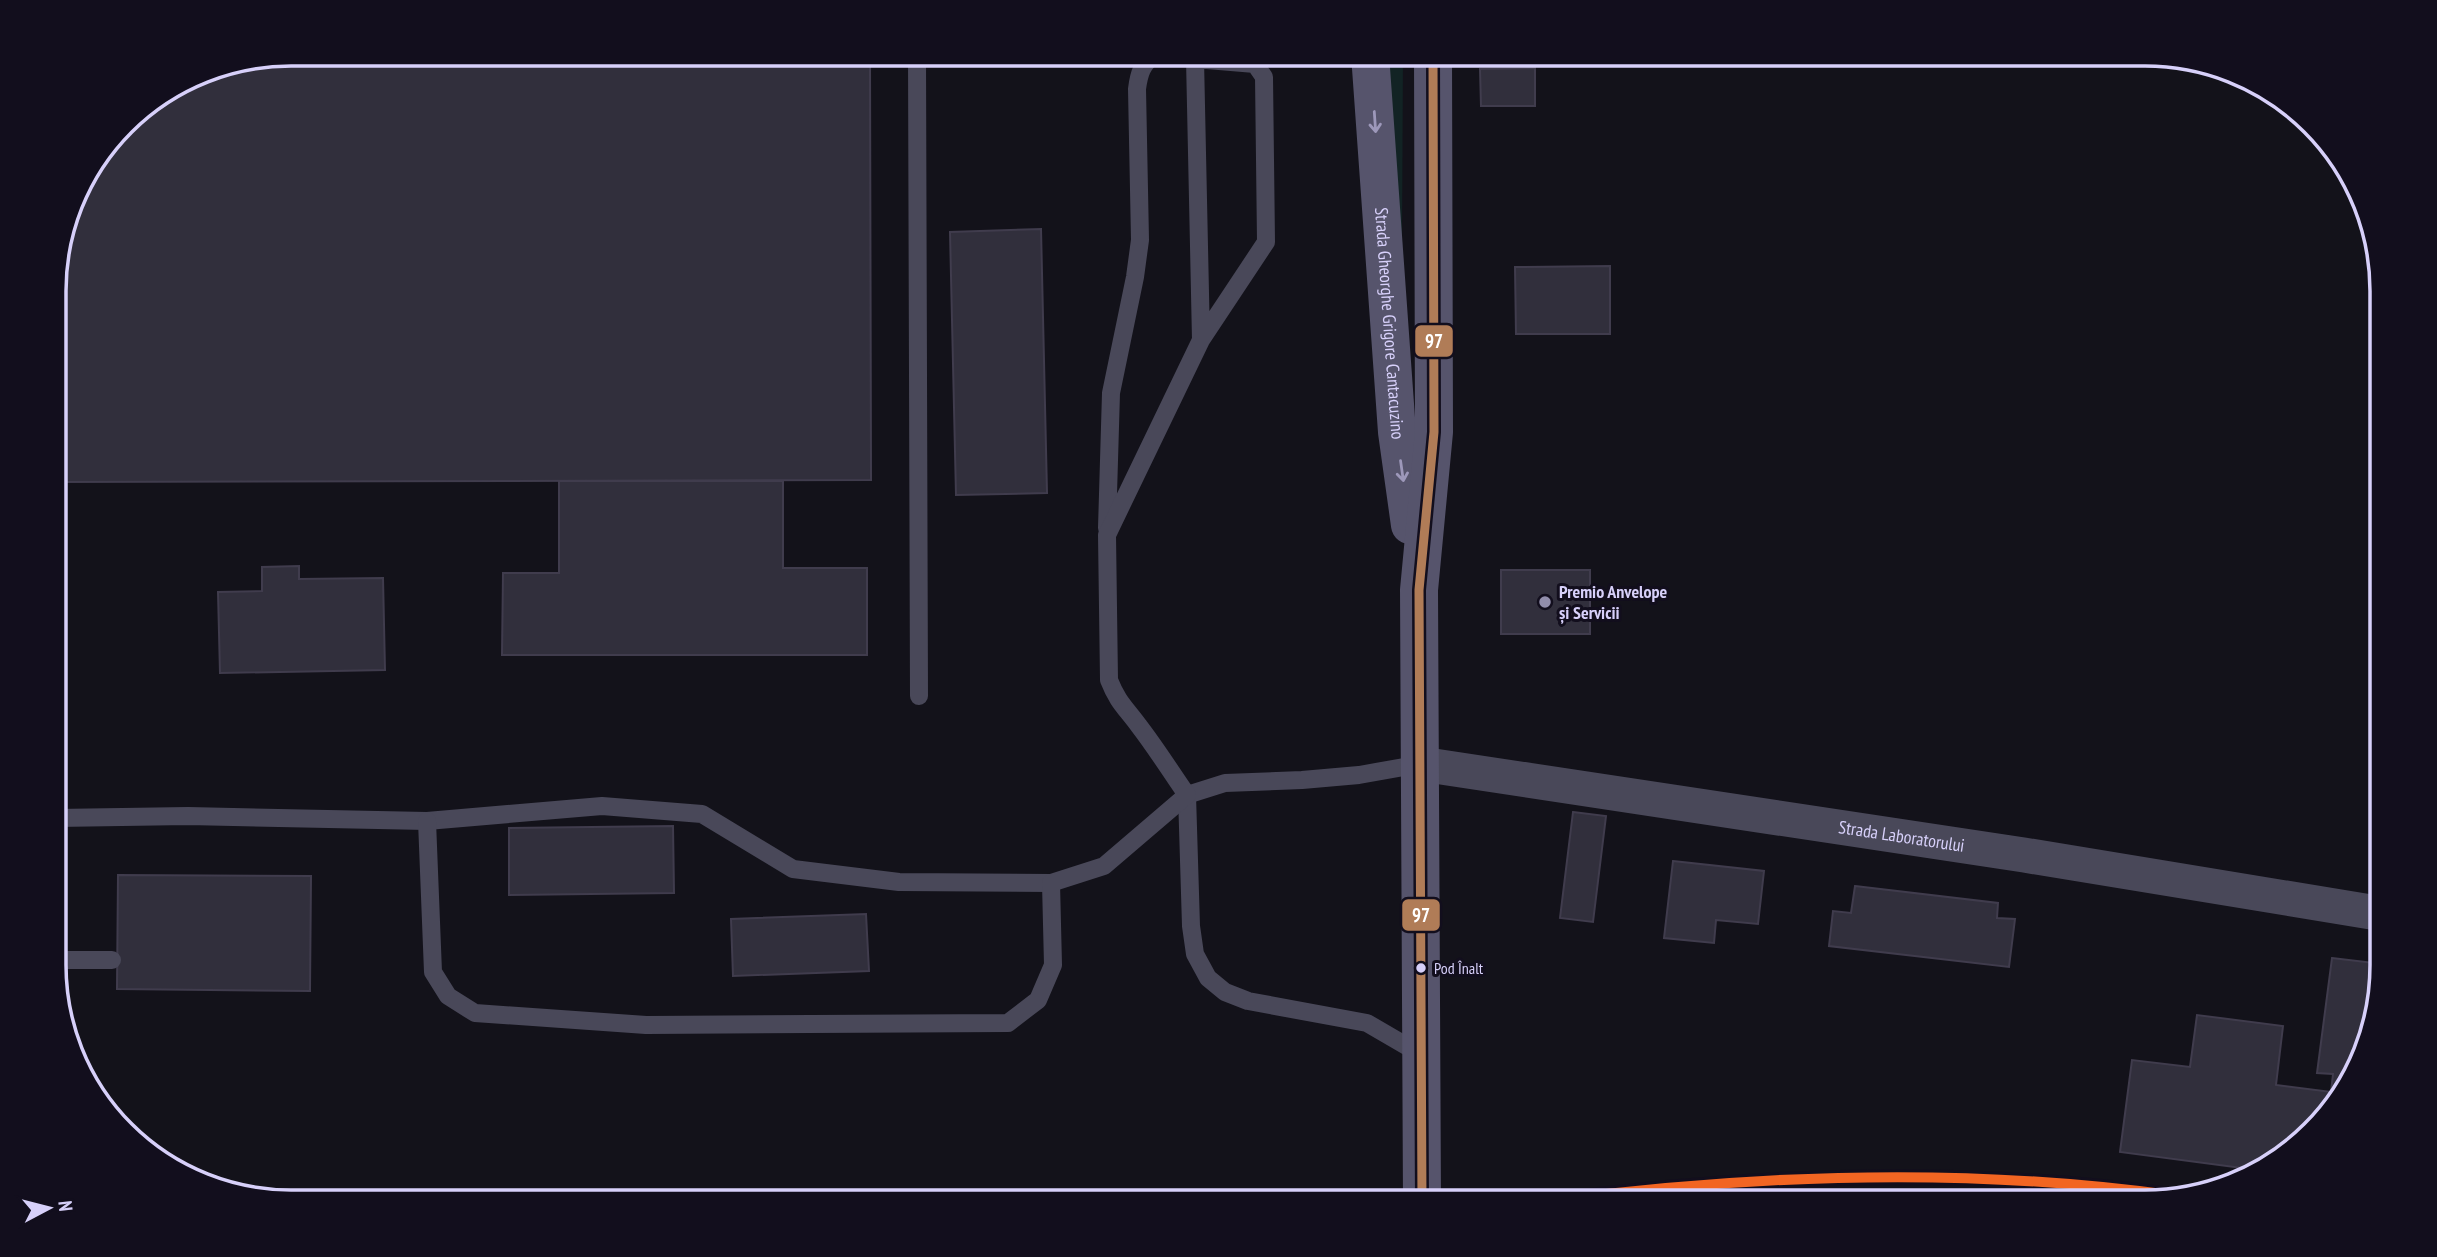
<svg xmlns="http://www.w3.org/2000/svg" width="2437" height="1257" viewBox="0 0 2437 1257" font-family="'PT Sans Narrow',sans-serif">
<rect width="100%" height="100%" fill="#13121a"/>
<polygon fill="#122324" points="1383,54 1403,54 1402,248"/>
<g fill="#312f3c" stroke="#403c4d" stroke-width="2">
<polygon points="291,54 870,54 871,480 55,482 55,275 79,186 135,113 201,72"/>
<polygon points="1535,68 1535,106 1481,106 1480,69"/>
<polygon points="1041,229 1047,493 956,495 950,232"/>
<polygon points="1610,266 1610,334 1516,334 1515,267"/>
<polygon points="559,481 783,481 783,568 867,568 867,655 502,655 503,573 559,573"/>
<polygon points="299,566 299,579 383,578 385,670 220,673 218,592 262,591 262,567"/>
<rect x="1501" y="570" width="89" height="64"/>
<polygon points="1573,812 1606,816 1593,922 1560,918"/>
<polygon points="673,826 674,893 509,895 509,828"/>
<polygon points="1673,861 1764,871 1758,924 1716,920 1714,943 1664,938"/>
<polygon points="118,875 311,876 310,991 117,989"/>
<polygon points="1855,886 1998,903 1997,918 2015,919 2009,967 1829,946 1833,911 1851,913"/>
<polygon points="866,914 869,971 733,976 731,919"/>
<polygon points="2332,958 2383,964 2358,1070 2277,1163 2257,1170 2120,1152 2132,1060 2190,1067 2197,1015 2283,1026 2276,1085 2331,1092 2333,1074 2317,1073"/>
</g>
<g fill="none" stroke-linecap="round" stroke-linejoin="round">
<g stroke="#494859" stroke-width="18">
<polyline points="917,54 919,696"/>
<path d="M1107 528 1111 393 1135 277 1140 240 1137 89C1139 73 1142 64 1155 54"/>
<polyline points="1421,764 1359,775 1302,780 1225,783 1187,795 1191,926 1195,954 1208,978 1225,992 1248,1001 1367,1023 1422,1055"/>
<polyline points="56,818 188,816 427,821 602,806 702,814 793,869 899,882 1051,883"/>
<path d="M427 821 433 972 448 996 475 1013 646 1025 1008 1023 1038 1000 1053 965 1051 883 1104 866 1187 795C1171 772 1156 748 1139 726 1126 708 1118 703 1109 680L1107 535 1201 340 1266 242 1264 77 1255 64 1195 59 1201 340"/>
<polyline points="56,960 112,960"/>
</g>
<path stroke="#494859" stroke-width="35" id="s1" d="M1421 764 2024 855 2383 914"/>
<g stroke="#56546c" stroke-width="38">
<path id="s2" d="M1370 54 1397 432 1410 525"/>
<polyline points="1422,1202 1419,590 1434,432 1433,54"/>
</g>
<g stroke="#120e1d" stroke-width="14">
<polyline id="bus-1" points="1422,1202 1419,590 1434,432 1433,54"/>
</g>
<use href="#bus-1" stroke="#b07c57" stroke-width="9"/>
<g stroke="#120e1d" stroke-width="16">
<path id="rail-1" d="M1540 1202C1752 1174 1966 1166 2178 1196"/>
</g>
<use href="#rail-1" stroke="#f26522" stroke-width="10"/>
</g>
<defs><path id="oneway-shaft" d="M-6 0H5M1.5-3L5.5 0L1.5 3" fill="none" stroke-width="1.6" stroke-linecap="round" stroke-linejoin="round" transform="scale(1.75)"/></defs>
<g stroke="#9d98ba">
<use href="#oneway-shaft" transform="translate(1375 122) rotate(86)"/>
<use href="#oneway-shaft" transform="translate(1402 471) rotate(82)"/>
</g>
<circle fill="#928eac" stroke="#120e1d" stroke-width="2.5" cx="1545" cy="602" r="7"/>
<circle fill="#d7d0fa" stroke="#120e1d" stroke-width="2.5" cx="1421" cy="968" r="6"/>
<g text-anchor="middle" stroke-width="6" stroke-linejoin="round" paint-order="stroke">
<g font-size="16" fill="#d7d0fa" stroke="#120e1d" text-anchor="start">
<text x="1434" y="974">Pod Înalt</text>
</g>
<g font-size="18" fill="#d7d0fa" stroke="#120e1d">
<text dy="6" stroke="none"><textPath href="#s2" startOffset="270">Strada Gheorghe Grigore Cantacuzino</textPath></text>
<text dy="6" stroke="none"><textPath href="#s1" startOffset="486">Strada Laboratorului</textPath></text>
</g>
<g font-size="18" font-weight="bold" fill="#d7d0fa" stroke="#120e1d" text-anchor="start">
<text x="1559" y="598">Premio Anvelope<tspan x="1559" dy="21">și Servicii</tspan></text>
</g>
</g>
<path d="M0 0H2437V1257H0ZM291 66H2145A225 225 0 0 1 2370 291V965A225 225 0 0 1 2145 1190H291A225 225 0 0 1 66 965V291A225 225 0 0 1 291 66Z" fill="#120e1d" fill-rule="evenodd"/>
<path fill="none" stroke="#d7d0fa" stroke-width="3.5" d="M291 66H2145A225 225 0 0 1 2370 291V965A225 225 0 0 1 2145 1190H291A225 225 0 0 1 66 965V291A225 225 0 0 1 291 66Z"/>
<g stroke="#120e1d" stroke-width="2.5">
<rect x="1414" y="324" width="40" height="34" rx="7" fill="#b07c57"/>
<rect x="1401" y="898" width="40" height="34" rx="7" fill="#b07c57"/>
</g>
<g font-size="19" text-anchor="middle" font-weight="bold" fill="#fff">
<text x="1434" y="348">97</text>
<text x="1421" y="922">97</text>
</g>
<g transform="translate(49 1208) rotate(83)" stroke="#120e1d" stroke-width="5" paint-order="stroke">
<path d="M0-5L12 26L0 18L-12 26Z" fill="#d7d0fa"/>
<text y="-10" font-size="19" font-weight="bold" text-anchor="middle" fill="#d7d0fa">N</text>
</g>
</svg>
